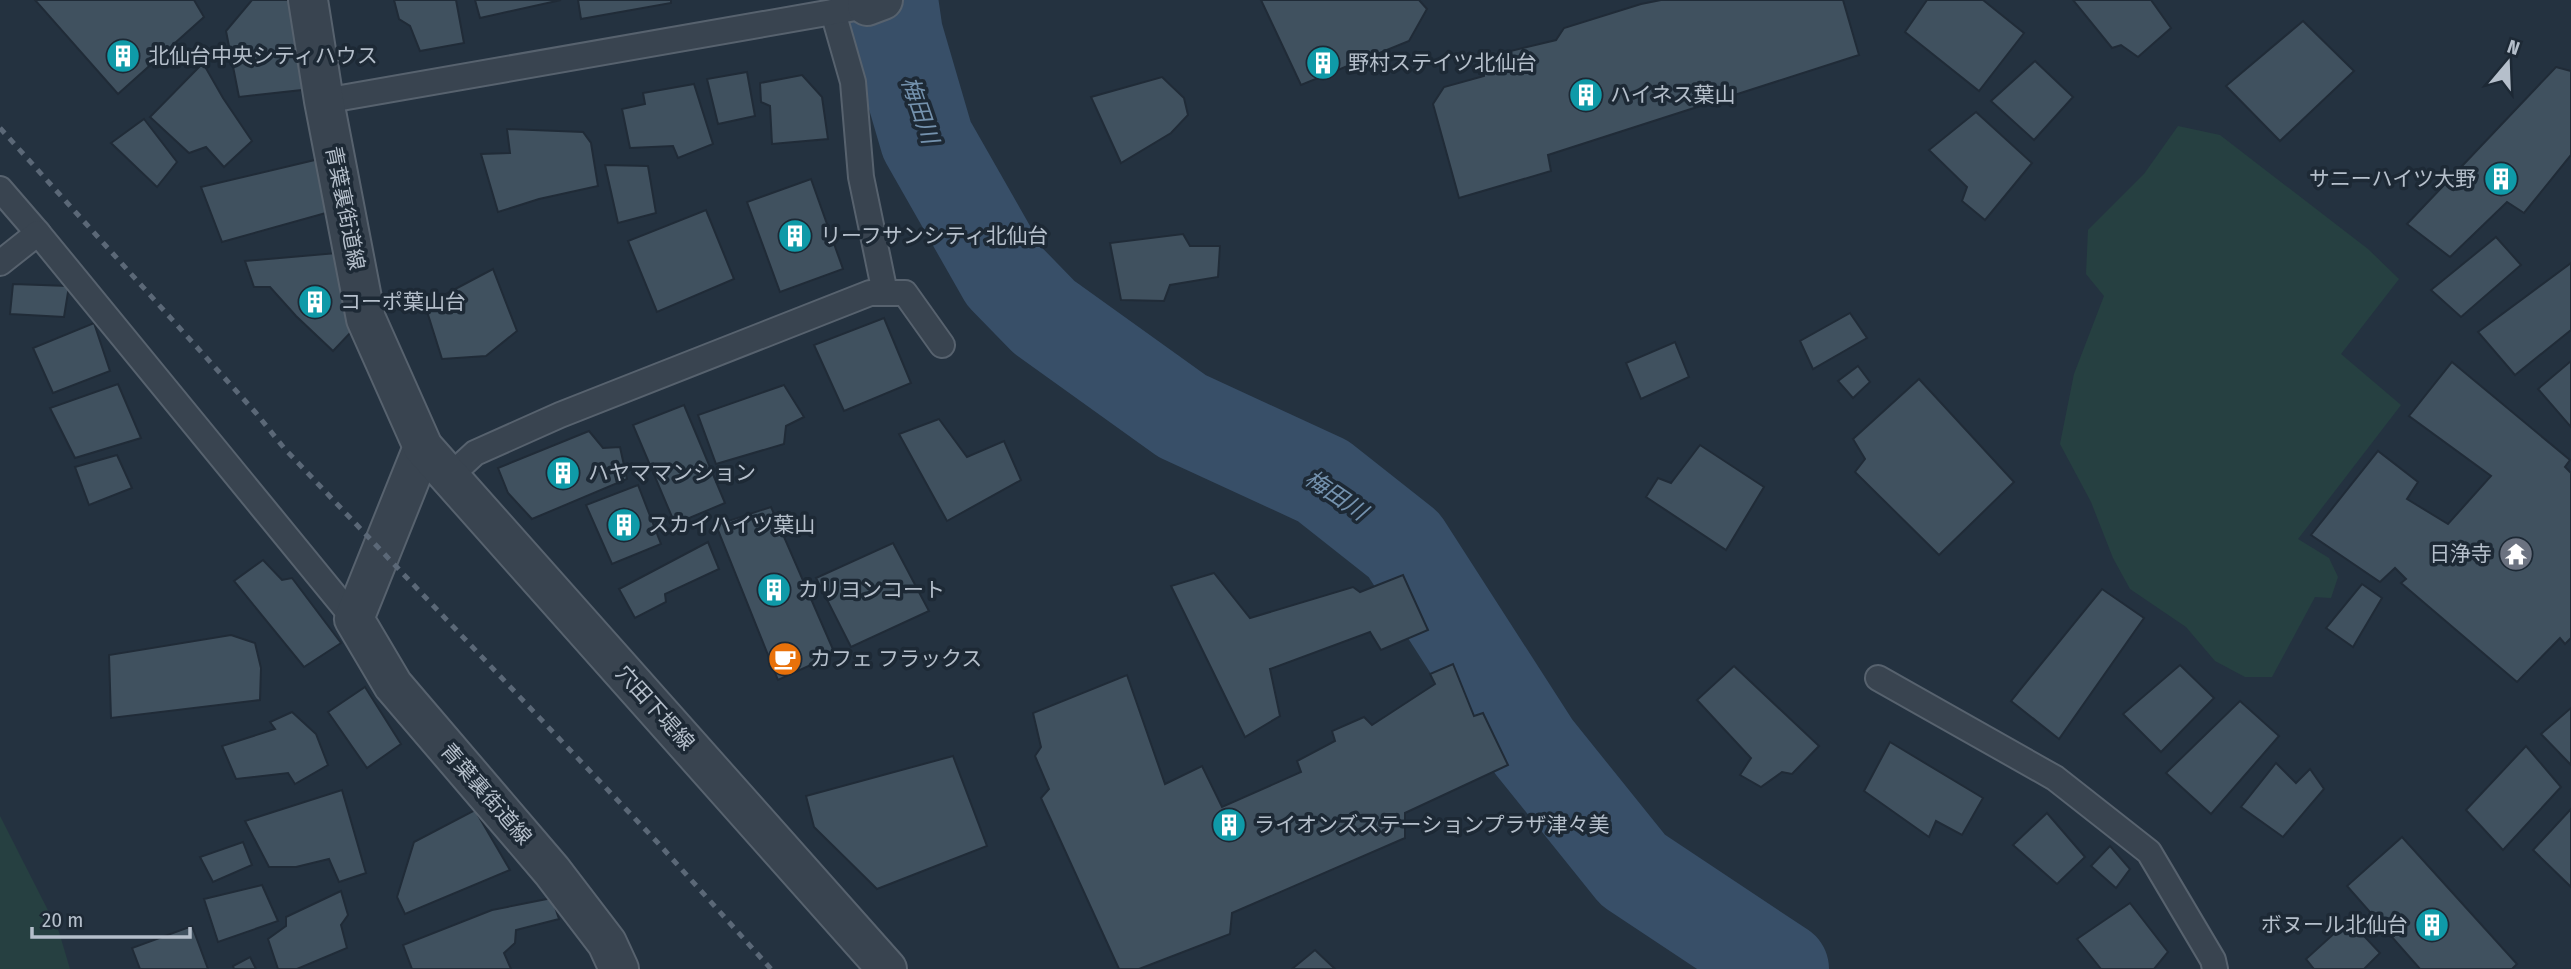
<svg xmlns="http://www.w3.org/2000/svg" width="2571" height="969" viewBox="0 0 2571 969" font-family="'Fira Sans Condensed','Noto Sans JP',sans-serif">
<rect width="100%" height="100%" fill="#243240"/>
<g fill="#264041">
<polygon points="2178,126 2220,135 2368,249 2399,279 2341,354 2401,405 2298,539 2329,558 2338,577 2331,598 2315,597 2272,677 2245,677 2215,661 2186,627 2130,589 2113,558 2091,502 2060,444 2074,374 2104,296 2086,274 2088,230 2144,174"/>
<polygon points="0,816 59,932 70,969 0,969"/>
</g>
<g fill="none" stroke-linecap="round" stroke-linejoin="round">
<polyline stroke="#384f68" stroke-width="94" points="891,0 896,34 927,140 1005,277 1044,317 1182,416 1323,481 1404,545 1534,747 1633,870 1782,969"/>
</g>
<g fill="#40515f" stroke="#202b37" stroke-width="2">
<polygon points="35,0 194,0 204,17 118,94"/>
<polygon points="252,0 297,0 311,89 239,97 226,31"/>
<polygon points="394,0 456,0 464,43 420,51 410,26 399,19"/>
<polygon points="475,0 561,0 480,18"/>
<polygon points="578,0 671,0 671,3 581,19"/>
<polygon points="1261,0 1419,0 1427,9 1409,41 1301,85"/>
<polygon points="1661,0 1843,0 1859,55 1548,155 1551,171 1459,198 1433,104 1444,87 1484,76 1486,57 1556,40 1564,28 1641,4"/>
<polygon points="1927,0 1983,0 2024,33 1979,91 1905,32"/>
<polygon points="2073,0 2151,0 2171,28 2138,57 2121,45 2112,48"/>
<polygon points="2303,21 2354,71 2280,141 2226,86"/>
<polygon points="2035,61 2073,97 2034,140 1991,101"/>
<polygon points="203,63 223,98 252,141 224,167 206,147 189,153 150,117"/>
<polygon points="2556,67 2571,71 2571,155 2524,213 2507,202 2450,257 2407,224"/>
<polygon points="747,72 755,116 718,124 707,79"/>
<polygon points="802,75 822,97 828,139 772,144 770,106 761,102 760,83"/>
<polygon points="1162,77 1184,98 1188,115 1171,133 1121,163 1091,97"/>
<polygon points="694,84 713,144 678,158 673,146 630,148 622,109 645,104 643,93"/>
<polygon points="1976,112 2032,163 1985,220 1962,201 1967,187 1929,150"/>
<polygon points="144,119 177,162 157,187 111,143"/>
<polygon points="507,129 583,132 591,143 598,186 539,199 498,212 481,154 510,153"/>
<polygon points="319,159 333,211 222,242 201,187"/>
<polygon points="605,165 648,166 656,213 618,223"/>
<polygon points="811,179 843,269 780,292 747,202"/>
<polygon points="706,210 734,279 657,312 628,241"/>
<polygon points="1183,234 1190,246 1220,246 1218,277 1170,285 1164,301 1121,300 1110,243"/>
<polygon points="2496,237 2521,265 2461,317 2431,290"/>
<polygon points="337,253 352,331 333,351 296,316 270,287 254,287 245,261"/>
<polygon points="2571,263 2571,330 2515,375 2478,332"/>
<polygon points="493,269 517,331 486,356 442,359 425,305"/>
<polygon points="13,284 69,286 64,317 10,314"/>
<polygon points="1850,313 1867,338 1813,369 1800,341"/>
<polygon points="884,318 911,383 844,411 814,345"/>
<polygon points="94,323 110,371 53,393 33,348"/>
<polygon points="1675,342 1689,377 1641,399 1626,363"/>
<polygon points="2571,361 2571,427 2538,389"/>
<polygon points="2452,362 2570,460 2565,467 2571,473 2571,638 2565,644 2560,638 2517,682 2401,583 2406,579 2395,568 2380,582 2311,535 2378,451 2418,482 2407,499 2448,524 2491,476 2409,416"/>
<polygon points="1858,366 1870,382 1853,398 1838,381"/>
<polygon points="1919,379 2014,482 1939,555 1855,472 1865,459 1853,439"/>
<polygon points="118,384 141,438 75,458 50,408"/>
<polygon points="784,385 804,417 786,426 784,444 716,464 698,415"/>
<polygon points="684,405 725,503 675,524 633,425"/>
<polygon points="939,419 967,457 1004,441 1021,480 947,521 899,434"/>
<polygon points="589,431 603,448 620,447 627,479 532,519 508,493 498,468"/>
<polygon points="1700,445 1764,487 1726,550 1646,497 1658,478 1671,483"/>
<polygon points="117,455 132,488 89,505 75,467"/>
<polygon points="638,485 661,544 612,564 586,505"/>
<polygon points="771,507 835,654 778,680 716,525"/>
<polygon points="708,542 719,569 665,594 666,602 635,618 619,589"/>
<polygon points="893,543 929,611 851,647 816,578"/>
<polygon points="263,560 282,580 292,578 341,643 304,667 234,581"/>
<polygon points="1214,573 1250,618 1353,587 1360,592 1403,575 1428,630 1381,650 1370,632 1270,669 1280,716 1245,737 1171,586"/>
<polygon points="2362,584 2382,598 2353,647 2326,628"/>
<polygon points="2102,589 2144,618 2059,739 2011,701"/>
<polygon points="231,635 255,643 261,668 260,700 111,718 109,655"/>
<polygon points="1453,664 1474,716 1483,713 1508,765 1405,813 1405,838 1232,913 1230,934 1139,969 1119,969 1041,798 1049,789 1035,756 1041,747 1033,713 1127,675 1165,784 1202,766 1222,807 1301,772 1297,761 1335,741 1332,731 1364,717 1372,725 1435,684 1430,674"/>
<polygon points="2180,665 2214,698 2161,752 2123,714"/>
<polygon points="1734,666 1819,746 1792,774 1782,772 1761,787 1740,775 1751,758 1697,700"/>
<polygon points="365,687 401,744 367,768 328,712"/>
<polygon points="2240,701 2279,736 2211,814 2166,773"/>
<polygon points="2571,708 2571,765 2541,734"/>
<polygon points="292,712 316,734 328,765 295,784 288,773 236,779 222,746 275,729 270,722"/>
<polygon points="1890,742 1983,798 1962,835 1936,821 1929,837 1864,791"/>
<polygon points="2526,746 2561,787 2503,850 2466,810"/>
<polygon points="953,756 987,846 877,889 814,827 806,796"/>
<polygon points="2276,763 2296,783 2310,769 2324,789 2283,837 2241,807"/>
<polygon points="342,790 366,873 339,882 329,859 296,867 269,867 245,821"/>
<polygon points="2571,809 2571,887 2533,850"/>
<polygon points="475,810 510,870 405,914 397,897 414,842"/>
<polygon points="2047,813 2085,857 2057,884 2013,845"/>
<polygon points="2402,837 2517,964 2512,969 2420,969 2347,886"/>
<polygon points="243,842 252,865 213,882 200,857"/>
<polygon points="2110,846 2130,869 2116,888 2091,866"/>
<polygon points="262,885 278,921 218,942 204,899"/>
<polygon points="341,891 348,915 341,925 347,948 297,969 278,969 268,939 286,926 286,917"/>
<polygon points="552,898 559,919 516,930 515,943 504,953 511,969 412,969 403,945 492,910"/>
<polygon points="2130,903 2168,952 2154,969 2101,969 2077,939"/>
<polygon points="2349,920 2380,953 2364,969 2314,969 2306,959"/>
<polygon points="192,926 208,969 140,969 132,948"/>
<polygon points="1315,950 1335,969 1292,969"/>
<polygon points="250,957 256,969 234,969 233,966"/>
</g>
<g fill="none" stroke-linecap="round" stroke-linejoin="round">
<g stroke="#57626e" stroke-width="28">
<g id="service">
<polyline points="833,12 853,82 861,177 885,293"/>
<polyline points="324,101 867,6"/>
<polyline points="0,189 38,233"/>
<polyline points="0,263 38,233 354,619"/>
<polyline points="449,477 475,453 560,415 870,293 905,293 942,345"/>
<polyline points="1878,678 2055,778 2149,852 2213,960 2215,969"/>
</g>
</g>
<g stroke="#57626e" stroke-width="42">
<g id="minor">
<polyline points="867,6 883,0"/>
<polyline points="423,447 354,619 393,685 552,871 607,943 619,969"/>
</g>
</g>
<g stroke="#57626e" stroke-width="42">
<polyline id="tertiary" points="308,0 324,101 366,319 423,447 887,969"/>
</g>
<use href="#service" stroke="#394450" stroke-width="24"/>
<use href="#minor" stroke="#394450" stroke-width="38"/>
<use href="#tertiary" stroke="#394450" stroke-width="38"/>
<polyline stroke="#5b6877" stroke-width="5" stroke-dasharray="7 7" stroke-linecap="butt" points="0,128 256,413 284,448 658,843 771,969"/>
</g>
<defs>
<g id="building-disc" transform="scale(1.75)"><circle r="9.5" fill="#0f9aa8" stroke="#1d2935"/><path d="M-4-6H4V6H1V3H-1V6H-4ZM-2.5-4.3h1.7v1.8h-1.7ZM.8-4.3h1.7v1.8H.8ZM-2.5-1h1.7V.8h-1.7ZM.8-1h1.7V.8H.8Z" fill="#fff"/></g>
<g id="temple-disc" transform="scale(1.75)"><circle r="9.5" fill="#6b7280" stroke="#1d2935"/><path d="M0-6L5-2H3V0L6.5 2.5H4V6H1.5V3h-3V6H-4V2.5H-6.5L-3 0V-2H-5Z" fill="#fff"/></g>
<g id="cafe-disc" transform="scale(1.75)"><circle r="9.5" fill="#e8710a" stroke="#1d2935"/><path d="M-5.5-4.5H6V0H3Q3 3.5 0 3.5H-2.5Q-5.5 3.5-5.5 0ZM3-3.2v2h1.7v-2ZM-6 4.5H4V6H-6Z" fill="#fff"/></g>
</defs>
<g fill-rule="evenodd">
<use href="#building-disc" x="123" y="56"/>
<use href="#building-disc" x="1323" y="63"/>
<use href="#building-disc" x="1586" y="95"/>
<use href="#building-disc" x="2501" y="179"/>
<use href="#building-disc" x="795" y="236"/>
<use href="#building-disc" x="315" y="302"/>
<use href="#building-disc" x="563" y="473"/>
<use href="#building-disc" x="624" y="525"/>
<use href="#temple-disc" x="2516" y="554"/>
<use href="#building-disc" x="774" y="590"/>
<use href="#cafe-disc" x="785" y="659"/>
<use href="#building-disc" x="1229" y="825"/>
<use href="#building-disc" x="2432" y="925"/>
</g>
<g text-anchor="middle" stroke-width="7" stroke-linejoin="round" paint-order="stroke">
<g font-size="21" fill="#b5bfcb" stroke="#1d2935" text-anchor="start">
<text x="148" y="63">北仙台中央シティハウス</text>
<text x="1348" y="70">野村ステイツ北仙台</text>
<text x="1610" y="102">ハイネス葉山</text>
<text x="2476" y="186" text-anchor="end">サニーハイツ大野</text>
<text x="820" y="243">リーフサンシティ北仙台</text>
<text x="340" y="309">コーポ葉山台</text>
<text x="588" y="480">ハヤママンション</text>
<text x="648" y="532">スカイハイツ葉山</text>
<text x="2492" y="561" text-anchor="end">日浄寺</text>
<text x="798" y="597">カリヨンコート</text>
<text x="810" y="666">カフェ フラックス</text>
<text x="1254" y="832">ライオンズステーションプラザ津々美</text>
<text x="2408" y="932" text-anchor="end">ボヌール北仙台</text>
</g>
<g font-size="21" fill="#b5bfcb" stroke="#1d2935">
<text transform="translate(345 208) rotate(79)" y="7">青葉裏街道線</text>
<text transform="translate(655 708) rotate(48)" y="7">穴田下堤線</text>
<text transform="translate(486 794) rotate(49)" y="7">青葉裏街道線</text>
</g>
<g font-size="23" font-style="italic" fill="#7492ae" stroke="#1d2935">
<text transform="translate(920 110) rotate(71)" y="8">梅田川</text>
<text transform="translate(1336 495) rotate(34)" y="8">梅田川</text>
</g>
</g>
<g transform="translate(2508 63) rotate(19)" stroke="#1d2935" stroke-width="5" paint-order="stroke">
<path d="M0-5L12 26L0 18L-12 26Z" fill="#b5bfcb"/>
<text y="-10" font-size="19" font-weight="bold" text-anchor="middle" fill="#b5bfcb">N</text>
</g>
<path d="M32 927v10h158v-10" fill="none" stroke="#b5bfcb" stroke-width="3.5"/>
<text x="42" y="927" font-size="21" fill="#b5bfcb" stroke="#1d2935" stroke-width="5" paint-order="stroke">20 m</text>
</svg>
